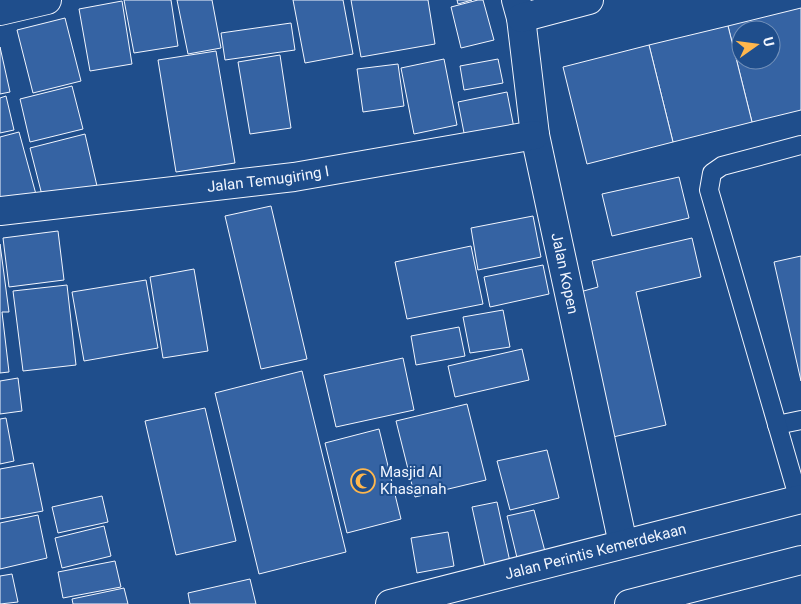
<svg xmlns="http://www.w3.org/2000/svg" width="801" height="604" viewBox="0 0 801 604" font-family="Roboto,sans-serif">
<rect width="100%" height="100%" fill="#1f4e8c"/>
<g fill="#3563a3" stroke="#f2f6ff" fill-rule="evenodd">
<polygon points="124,0 171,0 178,46 134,53"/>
<polygon points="177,0 212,0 221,48 188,54"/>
<polygon points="293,0 343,0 353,54 305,63"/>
<polygon points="351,0 428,0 435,44 361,57"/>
<polygon points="457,0 472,0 458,4"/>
<polygon points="478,0 483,0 494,40 461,48 451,7"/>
<polygon points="122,1 132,64 90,71 79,9"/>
<path d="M801 8V110L752 122 728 26ZM741 30H771V60H741Z"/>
<polygon points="65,18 81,81 33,93 17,30"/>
<polygon points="291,23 295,50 225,60 221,33"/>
<polygon points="728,26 752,122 673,142 649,45"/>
<polygon points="649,45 673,142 587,164 563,67"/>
<polygon points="0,47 10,92 0,94"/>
<polygon points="216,51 235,163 176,172 158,60"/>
<polygon points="280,55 291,128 250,134 238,62"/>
<polygon points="444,59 457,125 414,134 401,68"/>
<polygon points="498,59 503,83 464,90 460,66"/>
<polygon points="398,64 404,106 363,112 357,69"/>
<polygon points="72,86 83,129 30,142 20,99"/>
<polygon points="507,92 514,128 465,138 458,102"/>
<polygon points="6,96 14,130 0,133 0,98"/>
<polygon points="19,132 37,198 0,199 0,137"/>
<polygon points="85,134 97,186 43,199 30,148"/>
<polygon points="679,177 689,218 612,236 602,194"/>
<polygon points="271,206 307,359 261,369 225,216"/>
<polygon points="533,216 541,257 478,270 471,228"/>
<polygon points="58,231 64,280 9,287 3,238"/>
<polygon points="692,238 701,277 636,292 666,425 613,437 580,292 598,287 592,261"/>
<polygon points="0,244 9,312 2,312 9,372 0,373"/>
<polygon points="471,246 483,304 407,319 395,262"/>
<polygon points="801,256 801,381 774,262"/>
<polygon points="543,265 549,294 490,307 484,277"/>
<polygon points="194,269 208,351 163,358 150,277"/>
<polygon points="146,280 158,348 84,361 72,292"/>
<polygon points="67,285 76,365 23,371 13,291"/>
<polygon points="503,310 510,347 470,353 463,317"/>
<polygon points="459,327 465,356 416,365 411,336"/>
<polygon points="522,349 529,380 455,397 448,366"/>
<polygon points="403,358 414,410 336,427 324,375"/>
<polygon points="302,371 346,552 259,574 215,393"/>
<polygon points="18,378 22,411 0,414 0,381"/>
<polygon points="467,404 486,480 415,497 396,421"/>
<polygon points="205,408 236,541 176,555 145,421"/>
<polygon points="6,418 14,461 0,464 0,419"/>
<polygon points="379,429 401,519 347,533 325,443"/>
<polygon points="547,450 559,498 510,510 497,461"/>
<polygon points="33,463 43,511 0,519 0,469"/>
<polygon points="102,496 108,522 58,533 52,507"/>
<polygon points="497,502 510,562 485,567 472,507"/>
<polygon points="534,510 547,559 519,566 507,516"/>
<polygon points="38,515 47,558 0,569 0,523"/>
<polygon points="104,526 111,556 62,568 55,538"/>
<polygon points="448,532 454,566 417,573 411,538"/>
<polygon points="115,561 121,587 63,598 58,572"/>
<polygon points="12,574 18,602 0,604 0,576"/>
<polygon points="250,579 256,604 190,604 188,593"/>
<polygon points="124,588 128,604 73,604 72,599"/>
</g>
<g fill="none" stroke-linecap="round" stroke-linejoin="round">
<g stroke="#f2f6ff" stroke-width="20">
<g id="service">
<polyline points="777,425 801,420"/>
<polyline points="799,500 709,190 712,173 722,166 801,145"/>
</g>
</g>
<g stroke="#f2f6ff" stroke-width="30">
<g id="minor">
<path id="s1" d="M516 0 521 18 535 135 623 544"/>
<polyline points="0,11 47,0"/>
<polyline points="521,18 589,0"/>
<path id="s2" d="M0 211 294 177 535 135"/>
</g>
</g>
<g stroke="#f2f6ff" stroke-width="30">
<g id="trunk">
<path id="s3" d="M390 604 801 499"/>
<polyline points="629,604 801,560"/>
</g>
</g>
<use href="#service" stroke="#1f4e8c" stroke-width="18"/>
<use href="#minor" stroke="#1f4e8c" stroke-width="28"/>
<use href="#trunk" stroke="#1f4e8c" stroke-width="28"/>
</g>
<defs>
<g id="mosque-ring" transform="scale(1.25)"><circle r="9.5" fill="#1f4e8c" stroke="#ffb74d" stroke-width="1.5"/><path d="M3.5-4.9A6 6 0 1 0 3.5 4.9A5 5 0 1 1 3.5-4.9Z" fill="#ffb74d"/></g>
</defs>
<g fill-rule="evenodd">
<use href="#mosque-ring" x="363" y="481"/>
</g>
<g text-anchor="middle" stroke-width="4" stroke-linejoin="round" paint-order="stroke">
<g font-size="15" fill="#f2f6ff" stroke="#1f4e8c">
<text dy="5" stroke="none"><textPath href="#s2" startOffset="270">Jalan Temugiring I</textPath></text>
<text dy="5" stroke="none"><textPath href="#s1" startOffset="278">Jalan Kopen</textPath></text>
<text dy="5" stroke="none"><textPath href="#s3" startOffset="212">Jalan Perintis Kemerdekaan</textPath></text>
</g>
<g font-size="15" fill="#f2f6ff" stroke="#1f4e8c" text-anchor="start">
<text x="380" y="477">Masjid Al<tspan x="380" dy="17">Khasanah</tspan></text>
</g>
</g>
<g transform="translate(756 45) rotate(76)"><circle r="24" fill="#1f4e8c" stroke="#7391ba"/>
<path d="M0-4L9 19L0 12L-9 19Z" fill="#ffb74d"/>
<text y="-8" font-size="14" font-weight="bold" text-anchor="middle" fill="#f2f6ff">U</text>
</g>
</svg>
